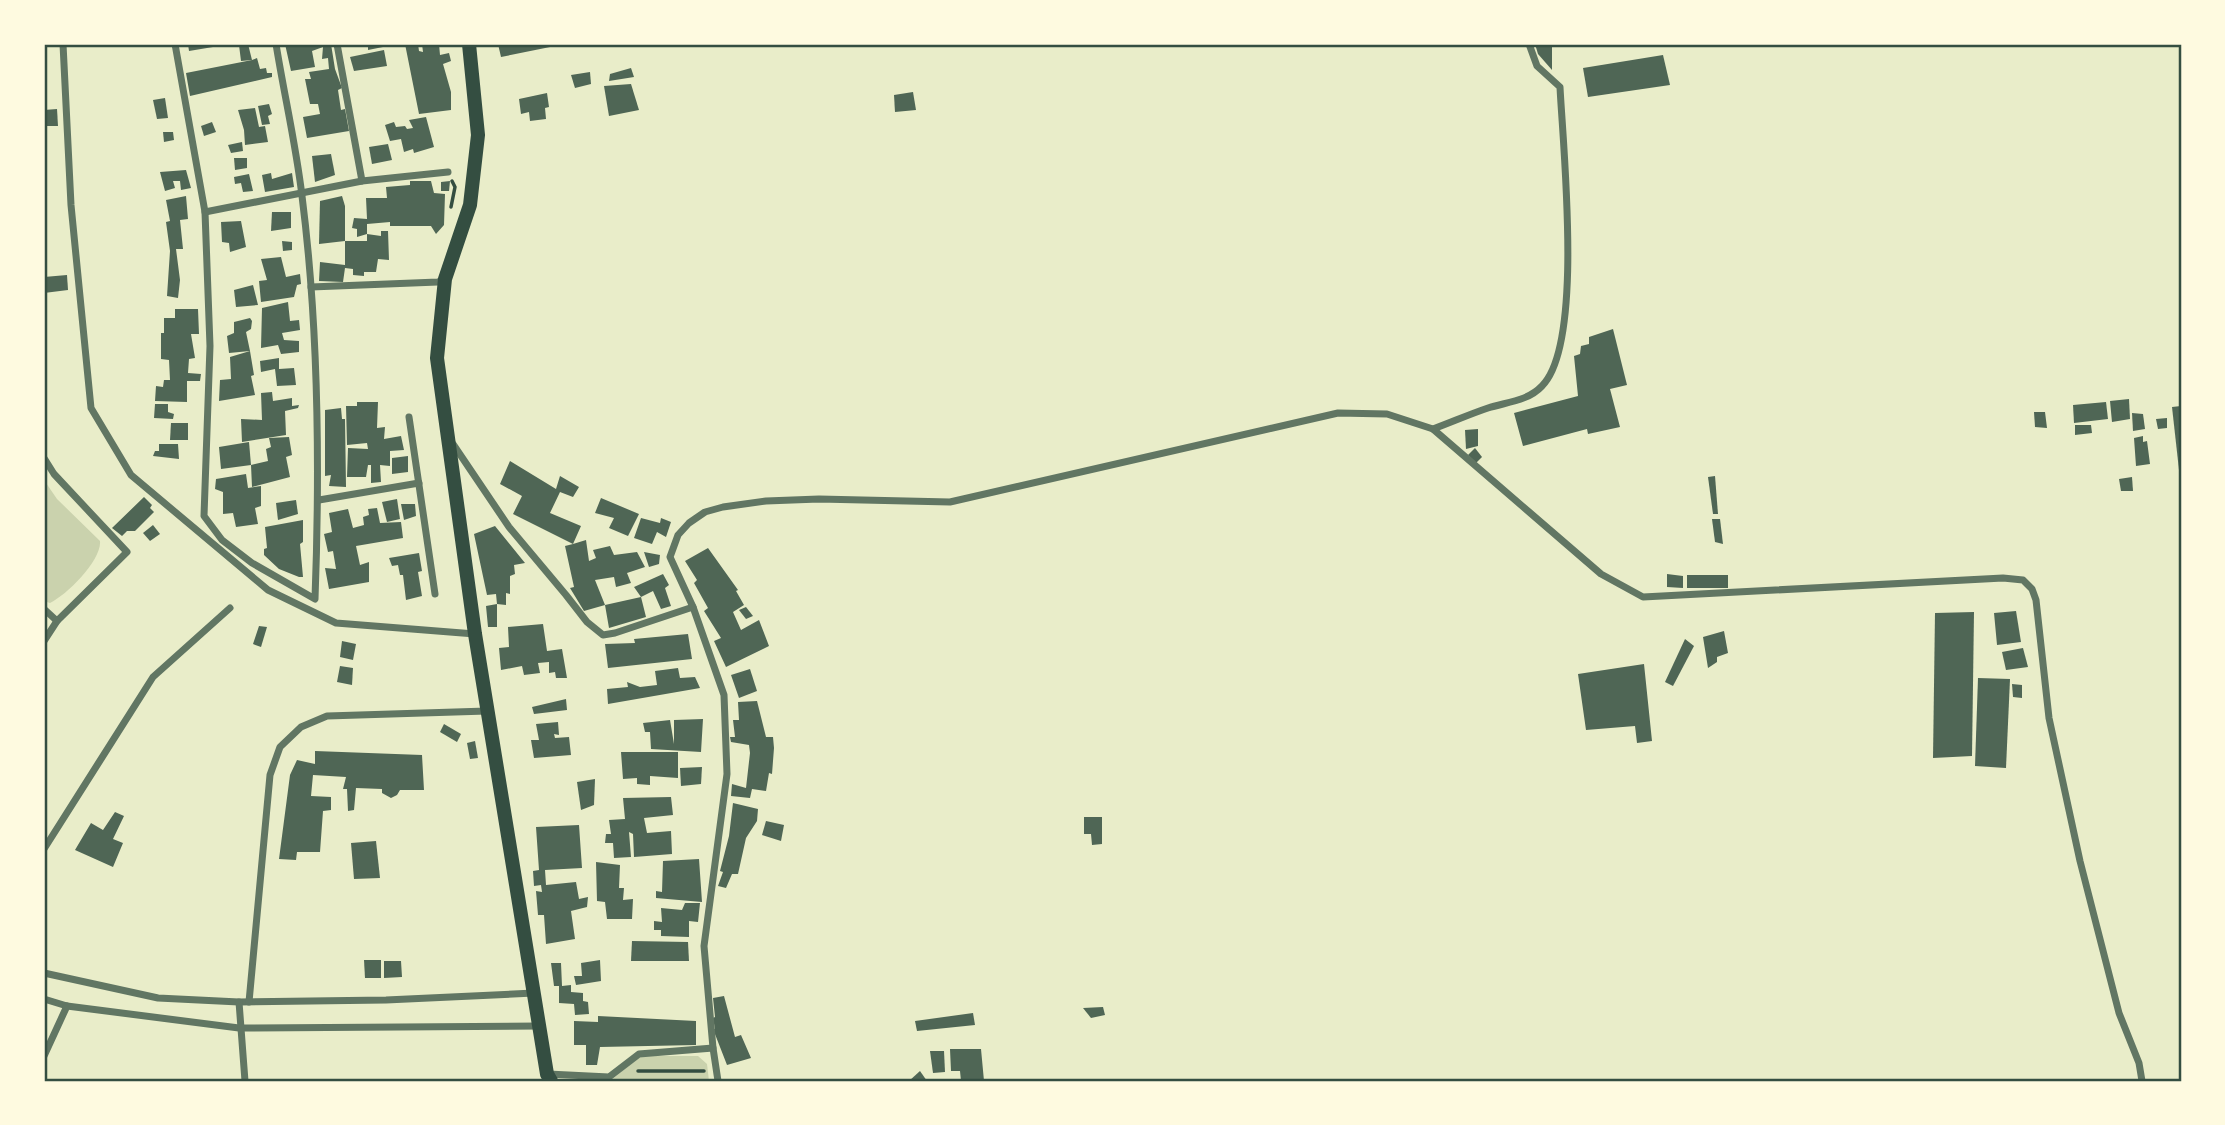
<svg xmlns="http://www.w3.org/2000/svg" width="2225" height="1125" viewBox="0 0 2225 1125" font-family="Montserrat,sans-serif">
<rect width="100%" height="100%" fill="#e9edc9"/>
<g fill="#cad2ad">
<path d="M44 480 57 499 100 541C102 560 67 595 50 603L44 601Z"/>
<polygon points="641,1056 698,1056 707,1064 709,1081 610,1081"/>
</g>
<g fill="#4f6655">
<polygon points="188,44 212,44 213,47 189,51"/>
<polygon points="248,44 252,60 257,58 260,69 266,68 267,73 272,73 272,77 190,96 186,73 252,60 241,61 239,45"/>
<polygon points="285,44 331,44 335,69 342,88 338,90 341,110 345,109 349,131 307,138 303,117 320,114 318,104 310,104 305,79 311,79 309,72 329,69 328,58 322,59 323,47 312,51 315,67 291,71"/>
<polygon points="368,44 388,44 388,46 368,50"/>
<polygon points="405,44 418,44 419,51 423,52 422,44 439,44 440,55 449,53 451,61 443,64 451,92 451,110 419,114"/>
<polygon points="498,44 560,44 560,45 501,57"/>
<polygon points="1535,44 1552,44 1552,70 1538,54"/>
<polygon points="384,50 387,66 354,71 350,57"/>
<polygon points="1663,55 1670,85 1588,97 1583,68"/>
<polygon points="631,68 634,77 609,81 610,74"/>
<polygon points="590,72 591,84 575,88 571,75"/>
<polygon points="631,84 639,110 609,116 604,86"/>
<polygon points="913,92 916,110 895,112 894,95"/>
<polygon points="547,93 549,107 545,108 546,119 530,121 529,112 521,114 519,99"/>
<polygon points="165,98 168,118 157,119 153,100"/>
<polygon points="269,104 272,114 268,116 270,124 262,125 258,106"/>
<polygon points="255,108 259,127 265,126 268,142 245,145 244,130 238,110"/>
<polygon points="57,109 58,126 44,126 44,110"/>
<polygon points="426,117 434,147 414,153 413,149 404,152 401,139 390,141 385,125 394,122 396,127 405,126 407,129 413,128 409,120"/>
<polygon points="212,122 216,132 204,136 201,126"/>
<polygon points="163,132 173,132 174,140 164,142"/>
<polygon points="242,142 243,151 231,153 228,145"/>
<polygon points="388,144 392,160 372,164 369,147"/>
<polygon points="331,154 335,175 315,182 312,156"/>
<polygon points="234,158 247,158 247,168 235,170"/>
<polygon points="186,170 191,188 181,190 180,181 173,181 175,188 165,191 160,172"/>
<polygon points="271,173 272,179 292,173 294,187 265,192 262,175"/>
<polygon points="249,174 253,191 243,192 241,183 235,184 234,177"/>
<polygon points="410,181 431,181 434,193 445,194 444,225 436,234 431,226 390,226 390,222 367,224 367,234 381,236 381,231 388,231 389,260 378,259 376,272 364,272 364,276 353,275 353,269 345,268 343,282 319,281 320,262 345,265 345,241 367,241 367,234 357,237 357,229 352,228 354,218 367,219 366,198 387,198 386,187 410,185"/>
<polygon points="450,181 449,191 441,191 441,182"/>
<polygon points="186,196 188,219 180,220 183,249 176,249 180,280 178,298 167,296 170,251 166,222 170,221 166,200"/>
<polygon points="342,196 345,206 345,241 319,244 320,201"/>
<polygon points="272,212 291,212 291,228 271,231"/>
<polygon points="241,221 246,247 230,252 229,243 222,242 221,222"/>
<polygon points="282,241 292,242 292,250 283,251"/>
<polygon points="281,257 286,277 300,274 301,284 297,285 294,297 261,302 259,281 267,280 261,259"/>
<polygon points="67,275 68,290 44,293 44,277"/>
<polygon points="253,285 258,305 236,307 234,290"/>
<polygon points="288,302 290,321 299,320 300,330 282,333 284,340 299,341 299,352 281,354 278,345 261,348 262,308"/>
<polygon points="175,309 198,309 199,334 191,334 195,358 189,359 188,373 201,374 200,381 187,381 187,402 155,401 156,386 163,387 164,380 170,380 169,360 161,359 161,333 164,333 164,318 175,318"/>
<polygon points="250,318 252,321 251,329 246,332 250,351 254,375 251,376 255,395 219,401 220,380 231,379 230,357 250,351 229,353 227,336 234,333 234,322"/>
<polygon points="1613,329 1627,385 1610,389 1620,427 1588,434 1587,429 1523,446 1514,413 1578,396 1574,356 1580,354 1581,346 1589,344 1589,337"/>
<polygon points="279,358 279,369 294,368 296,385 277,386 275,369 261,372 260,361"/>
<polygon points="272,392 273,401 292,398 292,406 299,405 298,408 285,411 286,435 242,442 241,419 262,420 261,393"/>
<polygon points="2129,399 2130,419 2112,422 2110,401"/>
<polygon points="357,402 378,402 377,428 385,427 384,439 401,436 404,450 390,451 390,466 380,465 381,482 371,483 371,465 368,465 366,477 347,477 348,448 368,449 367,443 347,445 346,406 357,406"/>
<polygon points="2106,402 2108,419 2074,423 2073,405"/>
<polygon points="155,404 168,404 168,412 174,414 173,419 154,418"/>
<polygon points="2181,406 2181,470 2179,470 2172,407"/>
<polygon points="341,408 342,419 345,419 346,487 329,486 331,475 325,476 325,410"/>
<polygon points="2034,412 2045,412 2047,428 2035,427"/>
<polygon points="2132,413 2143,414 2145,429 2133,431"/>
<polygon points="2167,418 2167,428 2158,429 2156,419"/>
<polygon points="171,423 188,423 188,440 170,440"/>
<polygon points="2075,425 2091,425 2092,433 2075,435"/>
<polygon points="1478,429 1478,446 1466,449 1465,430"/>
<polygon points="2143,436 2143,442 2147,441 2150,464 2136,466 2134,438"/>
<polygon points="289,437 292,455 286,457 290,477 252,487 251,465 268,461 266,449 271,447 269,438"/>
<polygon points="249,442 251,465 221,469 219,447"/>
<polygon points="159,444 178,444 179,459 153,456 155,451 159,451"/>
<polygon points="1475,448 1482,457 1476,463 1468,455"/>
<polygon points="408,456 408,472 392,474 392,458"/>
<polygon points="510,461 556,489 560,476 579,487 573,497 560,492 550,513 581,526 573,544 586,540 589,561 596,558 593,550 610,546 614,555 637,552 645,567 627,573 631,583 616,587 614,577 595,580 605,605 641,597 634,587 663,574 669,585 665,588 671,606 661,609 653,591 641,597 646,617 609,628 605,605 584,611 570,588 574,587 565,546 573,544 513,514 522,496 500,484"/>
<polygon points="246,474 248,488 261,486 261,506 255,508 258,524 236,527 233,513 223,514 223,492 215,489 216,479"/>
<polygon points="1715,476 1718,514 1713,514 1708,477"/>
<polygon points="2132,477 2133,491 2121,491 2119,479"/>
<polygon points="144,497 152,505 150,508 154,512 135,531 127,531 122,536 112,528"/>
<polygon points="601,498 639,514 628,536 609,528 614,518 595,513"/>
<polygon points="397,499 400,519 387,522 382,502"/>
<polygon points="296,500 298,514 278,520 276,503"/>
<polygon points="401,504 415,504 416,516 404,520"/>
<polygon points="377,508 380,523 401,522 403,538 356,546 360,565 369,562 369,582 329,589 325,568 336,569 333,551 328,552 324,534 332,532 329,513 348,509 353,528 364,525 363,517 369,515 368,509"/>
<polygon points="641,518 660,523 661,518 671,522 666,537 657,532 652,544 634,538"/>
<polygon points="1712,519 1720,519 1723,544 1715,542"/>
<polygon points="303,520 303,542 300,544 303,577 299,577 279,569 264,555 264,549 267,548 265,527"/>
<polygon points="153,525 160,534 150,541 143,533"/>
<polygon points="495,526 525,563 514,565 515,574 510,576 510,594 506,593 506,605 497,604 497,627 488,627 486,606 497,604 496,594 487,595 474,534"/>
<polygon points="708,548 738,590 736,591 744,605 733,612 741,630 759,620 769,646 726,667 714,641 721,638 704,611 708,608 694,583 697,580 685,561"/>
<polygon points="644,552 660,555 659,564 649,567"/>
<polygon points="419,553 422,571 418,572 422,596 406,600 403,575 400,575 398,565 392,566 389,558"/>
<polygon points="1667,574 1683,576 1683,588 1667,587"/>
<rect x="1687" y="575" width="41" height="13"/>
<polygon points="746,607 753,616 746,619 739,610"/>
<polygon points="2016,611 2021,642 1997,645 1994,613"/>
<polygon points="1974,612 1972,756 1933,758 1935,613"/>
<polygon points="543,624 547,651 562,649 567,678 556,678 555,672 549,673 549,662 538,663 540,673 524,675 522,666 501,670 499,648 509,647 508,627"/>
<polygon points="259,626 267,627 261,647 253,644"/>
<polygon points="1724,631 1728,653 1717,657 1717,662 1708,668 1703,637"/>
<polygon points="688,634 692,659 608,668 605,644 635,643 634,639"/>
<polygon points="1685,639 1694,646 1673,686 1665,682"/>
<polygon points="342,641 356,644 353,660 340,657"/>
<polygon points="2023,648 2028,667 2006,670 2002,652"/>
<polygon points="1644,664 1652,741 1637,743 1635,726 1586,730 1578,674"/>
<polygon points="340,666 353,668 352,685 337,682"/>
<polygon points="678,668 680,678 695,677 700,688 608,704 607,689 628,687 627,682 640,687 657,685 655,671"/>
<polygon points="750,669 757,691 739,698 731,675"/>
<polygon points="1978,678 2010,679 2006,768 1975,766"/>
<polygon points="2012,684 2022,685 2022,698 2013,697"/>
<polygon points="566,699 567,710 534,714 532,707"/>
<polygon points="757,701 766,737 773,737 774,748 772,774 769,773 766,791 752,789 750,798 731,796 732,784 746,788 750,753 749,745 731,742 730,737 735,737 733,720 739,720 738,702"/>
<polygon points="703,719 701,752 651,749 650,732 645,732 643,723 670,720 674,744 674,720"/>
<polygon points="558,722 559,735 554,734 555,738 569,737 571,755 534,758 531,740 539,740 536,724"/>
<polygon points="444,724 461,734 457,742 440,732"/>
<polygon points="475,741 478,758 470,759 467,743"/>
<polygon points="315,751 422,755 424,790 400,790 397,795 391,798 382,793 382,789 356,788 354,810 348,811 347,789 343,789 346,777 313,775 311,796 331,797 331,810 323,811 320,852 297,852 296,860 279,859 290,775 297,760 315,764"/>
<polygon points="621,752 678,752 678,778 650,776 650,785 637,784 637,778 623,779"/>
<polygon points="702,767 701,784 681,786 680,768"/>
<polygon points="595,779 594,805 581,810 577,782"/>
<polygon points="671,797 673,815 644,818 647,833 671,831 672,854 634,857 633,834 629,832 631,857 614,858 613,843 605,843 606,834 611,834 609,820 625,819 623,798"/>
<polygon points="733,803 758,809 757,821 746,838 738,874 732,874 726,888 718,886 723,872 720,871 729,836"/>
<polygon points="115,812 124,816 113,839 123,843 113,867 75,850 91,823 103,830"/>
<polygon points="1084,817 1102,817 1102,844 1092,845 1091,834 1084,834"/>
<polygon points="766,821 784,825 781,841 762,835"/>
<polygon points="579,825 582,868 545,870 546,885 576,882 579,899 588,897 587,907 571,911 575,939 546,944 544,915 538,915 536,891 542,892 541,885 534,886 533,871 539,870 536,827"/>
<polygon points="376,841 380,878 354,879 351,843"/>
<polygon points="699,859 702,902 656,898 656,891 662,892 663,861"/>
<polygon points="596,862 620,865 619,888 624,888 623,900 633,899 632,919 607,919 605,902 597,901"/>
<polygon points="685,903 700,903 698,922 689,921 689,937 661,936 661,930 654,930 654,921 662,922 661,908 682,910"/>
<polygon points="632,941 688,942 689,961 631,961"/>
<polygon points="364,960 381,960 381,978 365,978"/>
<polygon points="600,960 601,981 576,985 574,976 582,976 581,963"/>
<polygon points="384,961 401,961 402,977 384,978"/>
<polygon points="551,963 561,963 562,986 571,985 571,992 583,993 583,1001 588,1002 589,1014 575,1015 574,1004 559,1003 559,986 554,986"/>
<polygon points="724,996 735,1037 741,1035 751,1058 727,1065 713,1029 715,1029 713,1018 715,1017 713,998"/>
<polygon points="1103,1007 1105,1015 1091,1018 1083,1008"/>
<polygon points="973,1013 975,1025 917,1031 915,1021"/>
<polygon points="598,1016 696,1021 696,1045 600,1047 597,1065 586,1065 586,1045 574,1045 574,1021 598,1022"/>
<polygon points="950,1049 981,1049 984,1081 961,1081 960,1071 951,1071"/>
<polygon points="930,1051 944,1051 945,1072 933,1073"/>
<polygon points="920,1071 927,1081 909,1081"/>
</g>
<g fill="none" stroke-linecap="round" stroke-linejoin="round">
<g stroke="#344e41" stroke-width="3.5">
<polyline points="451,207 455,187 452,181"/>
<polyline points="638,1071 704,1071"/>
</g>
<g stroke="#617663" stroke-width="7">
<polyline points="63,44 71,205 91,408 131,475 268,590 336,623 475,634"/>
<path d="M175 44 205 212 210 346 204 516 222 540 252 563 315 599C320 465 319 330 302 196 296 145 284 94 276 44"/>
<polyline points="337,44 362,181"/>
<polyline points="205,212 362,181 448,172"/>
<polyline points="311,287 438,282 445,279"/>
<polyline points="409,417 435,594"/>
<path d="M1433 429C1452 422 1470 414 1488 408 1507 402 1528 401 1542 386 1584 344 1563 149 1560 87L1537 66 1529 44"/>
<polyline points="453,444 509,527 566,595 587,622 603,635 615,633 693,607"/>
<polyline points="44,458 54,474 127,552 57,621 44,641"/>
<polyline points="319,500 419,483"/>
<polyline points="44,609 57,621"/>
<polyline points="44,849 153,677 230,608"/>
<polyline points="44,973 158,998 239,1002 386,1000 534,993"/>
<polyline points="44,999 67,1006 239,1028 539,1026"/>
<polyline points="239,1002 245,1081"/>
<polyline points="249,1002 270,775 280,747 301,727 327,716 487,711"/>
<polyline points="44,1056 67,1006"/>
<polyline points="548,1074 609,1077 639,1054 713,1048"/>
<polyline points="718,1081 713,1048 704,946 727,774 724,695 693,607 670,557 678,535 689,523 705,512 723,507 766,501 819,499 950,502 1338,413 1387,414 1433,429 1601,574 1643,597 2003,578 2023,580 2032,589 2036,600 2049,718 2080,861 2119,1013 2139,1063 2142,1081"/>
</g>
<polyline stroke="#344e41" stroke-width="14" points="469,44 478,135 470,205 445,279 437,358 475,634 547,1074 551,1081"/>
</g>
<rect width="2225" height="1125" fill="none" stroke="#fefae0" stroke-width="91"/>
<rect x="46" y="46" width="2134" height="1034" fill="none" stroke="#344e41" stroke-width="2.5"/>
</svg>
